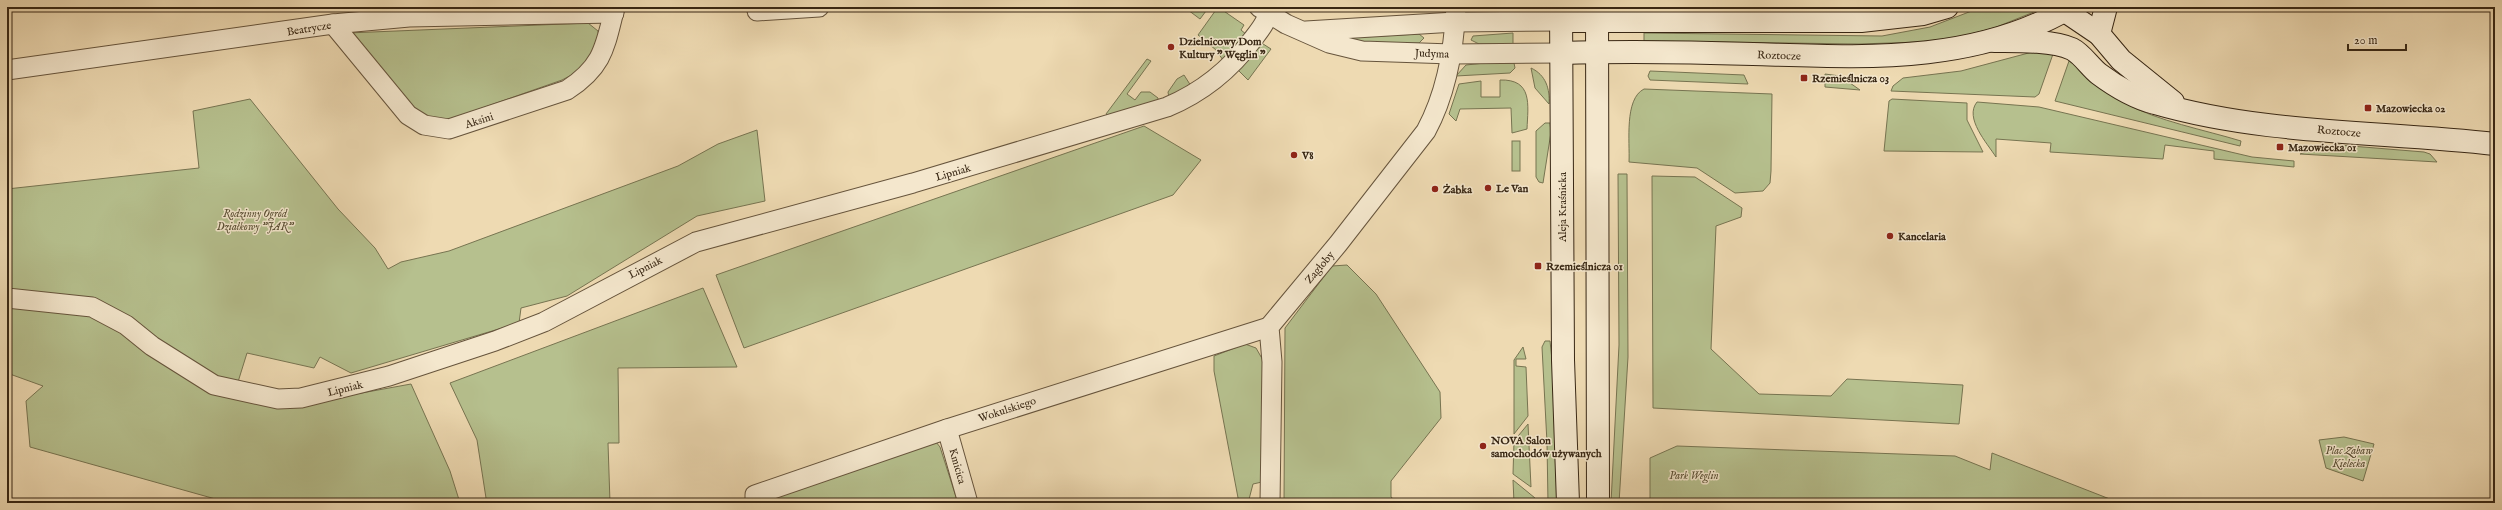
<svg xmlns="http://www.w3.org/2000/svg" width="2502" height="510" viewBox="0 0 2502 510" font-family="'IM FELL English',serif">
<rect width="100%" height="100%" fill="#eedab2"/>
<filter id="stains"><feTurbulence type="fractalNoise" baseFrequency=".005" numOctaves="4"/><feColorMatrix values="0 0 0 0 .2 0 0 0 0 .09 0 0 0 0 .02 0 0 0 .5 -.17"/></filter>
<radialGradient id="worn" r=".72"><stop offset=".6" stop-color="#630" stop-opacity="0"/><stop offset="1" stop-color="#630" stop-opacity=".3"/></radialGradient>
<g fill="#b6c08e" stroke="#777451">
<polygon points="1184,7 1209,7 1200,19"/>
<polygon points="1218,7 1244,25 1241,30 1247,35 1225,63 1216,50 1198,35"/>
<polygon points="1982,7 2044,8 1994,28 1955,38 1919,42 1859,44 1644,41 1644,33 1882,36 1930,27"/>
<polygon points="1467,8 1509,9 1513,12 1472,13"/>
<polygon points="588,23 598,31 599,42 583,69 562,80 448,120 418,117 348,33"/>
<polygon points="1513,33 1513,44 1479,44 1471,40 1473,36"/>
<polygon points="1419,34 1424,38 1419,43 1346,43 1343,38"/>
<polygon points="1260,42 1271,49 1248,80 1238,70"/>
<polygon points="2036,51 2053,54 2039,94 2035,97 1891,91 1893,86 1903,78 1961,71"/>
<polygon points="1147,59 1151,61 1127,94 1135,100 1141,92 1150,92 1158,98 1158,102 1110,117 1106,114"/>
<path d="M2069 61C2089 74 2104 92 2125 103 2157 121 2205 130 2241 141L2240 146 2055 101Z"/>
<polygon points="1485,63 1514,63 1515,68 1510,73 1456,76 1466,65"/>
<path d="M1531 68C1546 75 1550 89 1549 104L1535 88Z"/>
<polygon points="1650,71 1744,75 1748,84 1650,80 1648,76"/>
<polygon points="1825,74 1840,76 1860,90 1825,87"/>
<polygon points="1184,75 1191,86 1169,98 1168,92 1177,79"/>
<path d="M1500 80C1533 79 1528 105 1527 129L1512 133 1511 108 1460 109 1456 121 1449 114 1459 84 1481 81V97H1500Z"/>
<path d="M1644 89 1772 94 1771 171 1770 183 1763 191 1735 193 1697 168 1629 162C1630 142 1624 99 1644 89Z"/>
<polygon points="250,99 338,209 375,248 388,269 401,262 449,251 678,166 718,144 757,130 765,201 697,216 567,296 521,308 519,323 351,373 320,357 314,368 247,353 233,398 301,404 411,384 450,471 460,503 218,503 219,500 30,447 26,401 43,386 7,373 7,189 199,168 193,111"/>
<polygon points="1892,99 1967,103 1967,120 1983,152 1884,151 1889,101"/>
<path d="M1977 102 2039 107 2252 157 2294 161V167L2214 159V151L2165 145 2163 159 2050 152 2051 143 1996 139V157C1987 143 1964 118 1977 102Z"/>
<polygon points="1545,123 1550,123 1551,132 1543,183 1539,182 1536,177 1536,131"/>
<polygon points="1144,126 1201,160 1173,195 744,348 716,275"/>
<rect x="1512" y="141" width="8" height="30"/>
<polygon points="2339,145 2424,152 2430,154 2437,162 2300,154 2323,146"/>
<polygon points="1618,174 1627,174 1628,357 1619,503 1611,503 1619,345"/>
<polygon points="1652,176 1695,177 1742,208 1741,217 1716,226 1711,349 1759,394 1831,396 1847,379 1963,385 1959,424 1653,408"/>
<polygon points="1347,265 1376,294 1440,392 1441,418 1391,481 1391,497 1398,503 1284,503 1285,328 1332,266"/>
<polygon points="703,288 737,367 618,368 619,443 608,443 610,503 489,503 486,498 477,440 450,383"/>
<polygon points="1545,341 1550,341 1554,379 1557,503 1548,503 1547,443 1542,347"/>
<polygon points="1245,344 1256,348 1264,362 1262,482 1253,484 1248,503 1239,503 1214,371 1214,356"/>
<polygon points="1523,347 1526,359 1516,359 1516,366 1526,367 1528,416 1514,434 1514,360"/>
<polygon points="1528,424 1531,487 1513,474 1514,441"/>
<polygon points="2344,437 2374,444 2363,481 2326,468 2319,440"/>
<polygon points="936,442 940,447 958,503 768,503 775,498"/>
<polygon points="1677,446 1955,456 1990,470 1992,453 2120,503 1650,503 1650,458"/>
<polygon points="1513,480 1535,498 1535,503 1514,503"/>
</g>
<g fill="none" stroke-linecap="round" stroke-linejoin="round">
<g stroke="#66543c" stroke-width="21">
<g id="street">
<polyline points="1259,7 1286,24 1329,43 1362,51 1452,54 1562,53"/>
<polyline points="757,11 819,7"/>
<path d="M333 24 408 115 424 125 449 129 567 90C604 66 605 46 615 7"/>
<polyline points="1306,31 1455,22 1562,21"/>
<polyline points="7,70 333,24 409,17 614,13"/>
<path d="M7 298 92 307 126 325 152 346 214 385 278 399 301 398 389 376 495 341 544 322 696 242 913 183 1167 107C1203 92 1230 70 1253 39 1260 30 1269 19 1269 7"/>
<polyline points="947,429 968,503"/>
<polyline points="755,503 755,495 947,429 1269,327"/>
<path d="M1270 503 1272 362 1269 327 1338 244 1426 131C1446 94 1454 49 1456 7"/>
</g>
</g>
<g stroke="#382714" stroke-width="24">
<g id="secondary">
<polyline points="1561,7 1563,360 1568,503"/>
<polyline points="1597,7 1598,503"/>
<polyline points="2059,7 2099,34 2121,60 2173,102"/>
<polyline points="1562,21 1861,21 1923,14 1947,7"/>
<polyline points="2099,34 2106,7"/>
<path d="M1994 41C2015 41 2053 40 2072 49 2082 54 2090 67 2099 74 2115 86 2136 98 2155 103 2265 135 2382 131 2495 144"/>
<path d="M1562 53C1626 51 1689 52 1753 54 1862 57 1973 65 2071 7"/>
</g>
</g>
<use href="#street" stroke="#f4e7cd" stroke-width="19"/>
<use href="#secondary" stroke="#f4e7cd" stroke-width="22"/>
</g>
<g fill="#8f2418" stroke="#f4e7cd" stroke-width="1.5">
<circle cx="1171" cy="47" r="4"/>
<rect x="1800" y="74" width="8" height="8" rx="2"/>
<rect x="2364" y="104" width="8" height="8" rx="2"/>
<rect x="2276" y="143" width="8" height="8" rx="2"/>
<circle cx="1294" cy="155" r="4"/>
<circle cx="1488" cy="188" r="4"/>
<circle cx="1435" cy="189" r="4"/>
<circle cx="1890" cy="236" r="4"/>
<rect x="1534" y="262" width="8" height="8" rx="2"/>
<circle cx="1483" cy="446" r="4"/>
</g>
<g text-anchor="middle" stroke-width="3" stroke-linejoin="round" paint-order="stroke">
<g font-size="11" fill="#382714" stroke="#f4e7cd">
<text transform="translate(309 28) rotate(-9)" y="4">Beatrycze</text>
<text transform="translate(1432 53) rotate(2)" y="4">Judyma</text>
<text transform="translate(1779 55) rotate(2)" y="4">Roztocze</text>
<text transform="translate(479 120) rotate(-18)" y="4">Aksini</text>
<text transform="translate(2339 131) rotate(5)" y="4">Roztocze</text>
<text transform="translate(953 172) rotate(-16)" y="4">Lipniak</text>
<text transform="translate(1562 207) rotate(-90)" y="4">Aleja Kraśnicka</text>
<text transform="translate(645 267) rotate(-27)" y="4">Lipniak</text>
<text transform="translate(1319 267) rotate(-50)" y="4">Zagłoby</text>
<text transform="translate(345 388) rotate(-14)" y="4">Lipniak</text>
<text transform="translate(1007 409) rotate(-18)" y="4">Wokulskiego</text>
<text transform="translate(958 466) rotate(74)" y="4">Kmicica</text>
</g>
<g font-size="11" font-weight="bold" fill="#382714" stroke="#f4e7cd" text-anchor="start">
<text x="1179" y="45">Dzielnicowy Dom<tspan x="1179" dy="13">Kultury " Węglin "</tspan></text>
<text x="1812" y="82">Rzemieślnicza 03</text>
<text x="2376" y="112">Mazowiecka 02</text>
<text x="2288" y="151">Mazowiecka 01</text>
<text x="1302" y="159">V8</text>
<text x="1496" y="192">Le Van</text>
<text x="1443" y="193">Żabka</text>
<text x="1898" y="240">Kancelaria</text>
<text x="1546" y="270">Rzemieślnicza 01</text>
<text x="1491" y="444">NOVA Salon<tspan x="1491" dy="13">samochodów używanych</tspan></text>
</g>
<g font-size="11" font-style="italic" fill="#584d32" stroke="#f4e7cd">
<text x="255" y="217">Rodzinny Ogród<tspan x="255" dy="13">Działkowy "JAR"</tspan></text>
<text x="2349" y="454">Plac Zabaw<tspan x="2349" dy="13">Kielecka</tspan></text>
<text x="1694" y="479">Park Weglin</text>
</g>
</g>
<rect width="2502" height="510" fill="none" stroke="#eedab2" stroke-width="24"/>
<rect x="8" y="8" width="2486" height="494" fill="none" stroke="#382714" stroke-width="2"/>
<rect x="12" y="12" width="2478" height="486" fill="none" stroke="#382714"/>
<path d="M2348 44v6h58v-6" fill="none" stroke="#382714" stroke-width="2"/>
<text x="2354" y="44" font-size="12" fill="#382714" stroke="#f4e7cd" stroke-width="3" paint-order="stroke">20 m</text>
<rect width="100%" height="100%" filter="url(#stains)"/>
<rect width="100%" height="100%" fill="url(#worn)"/>
</svg>
